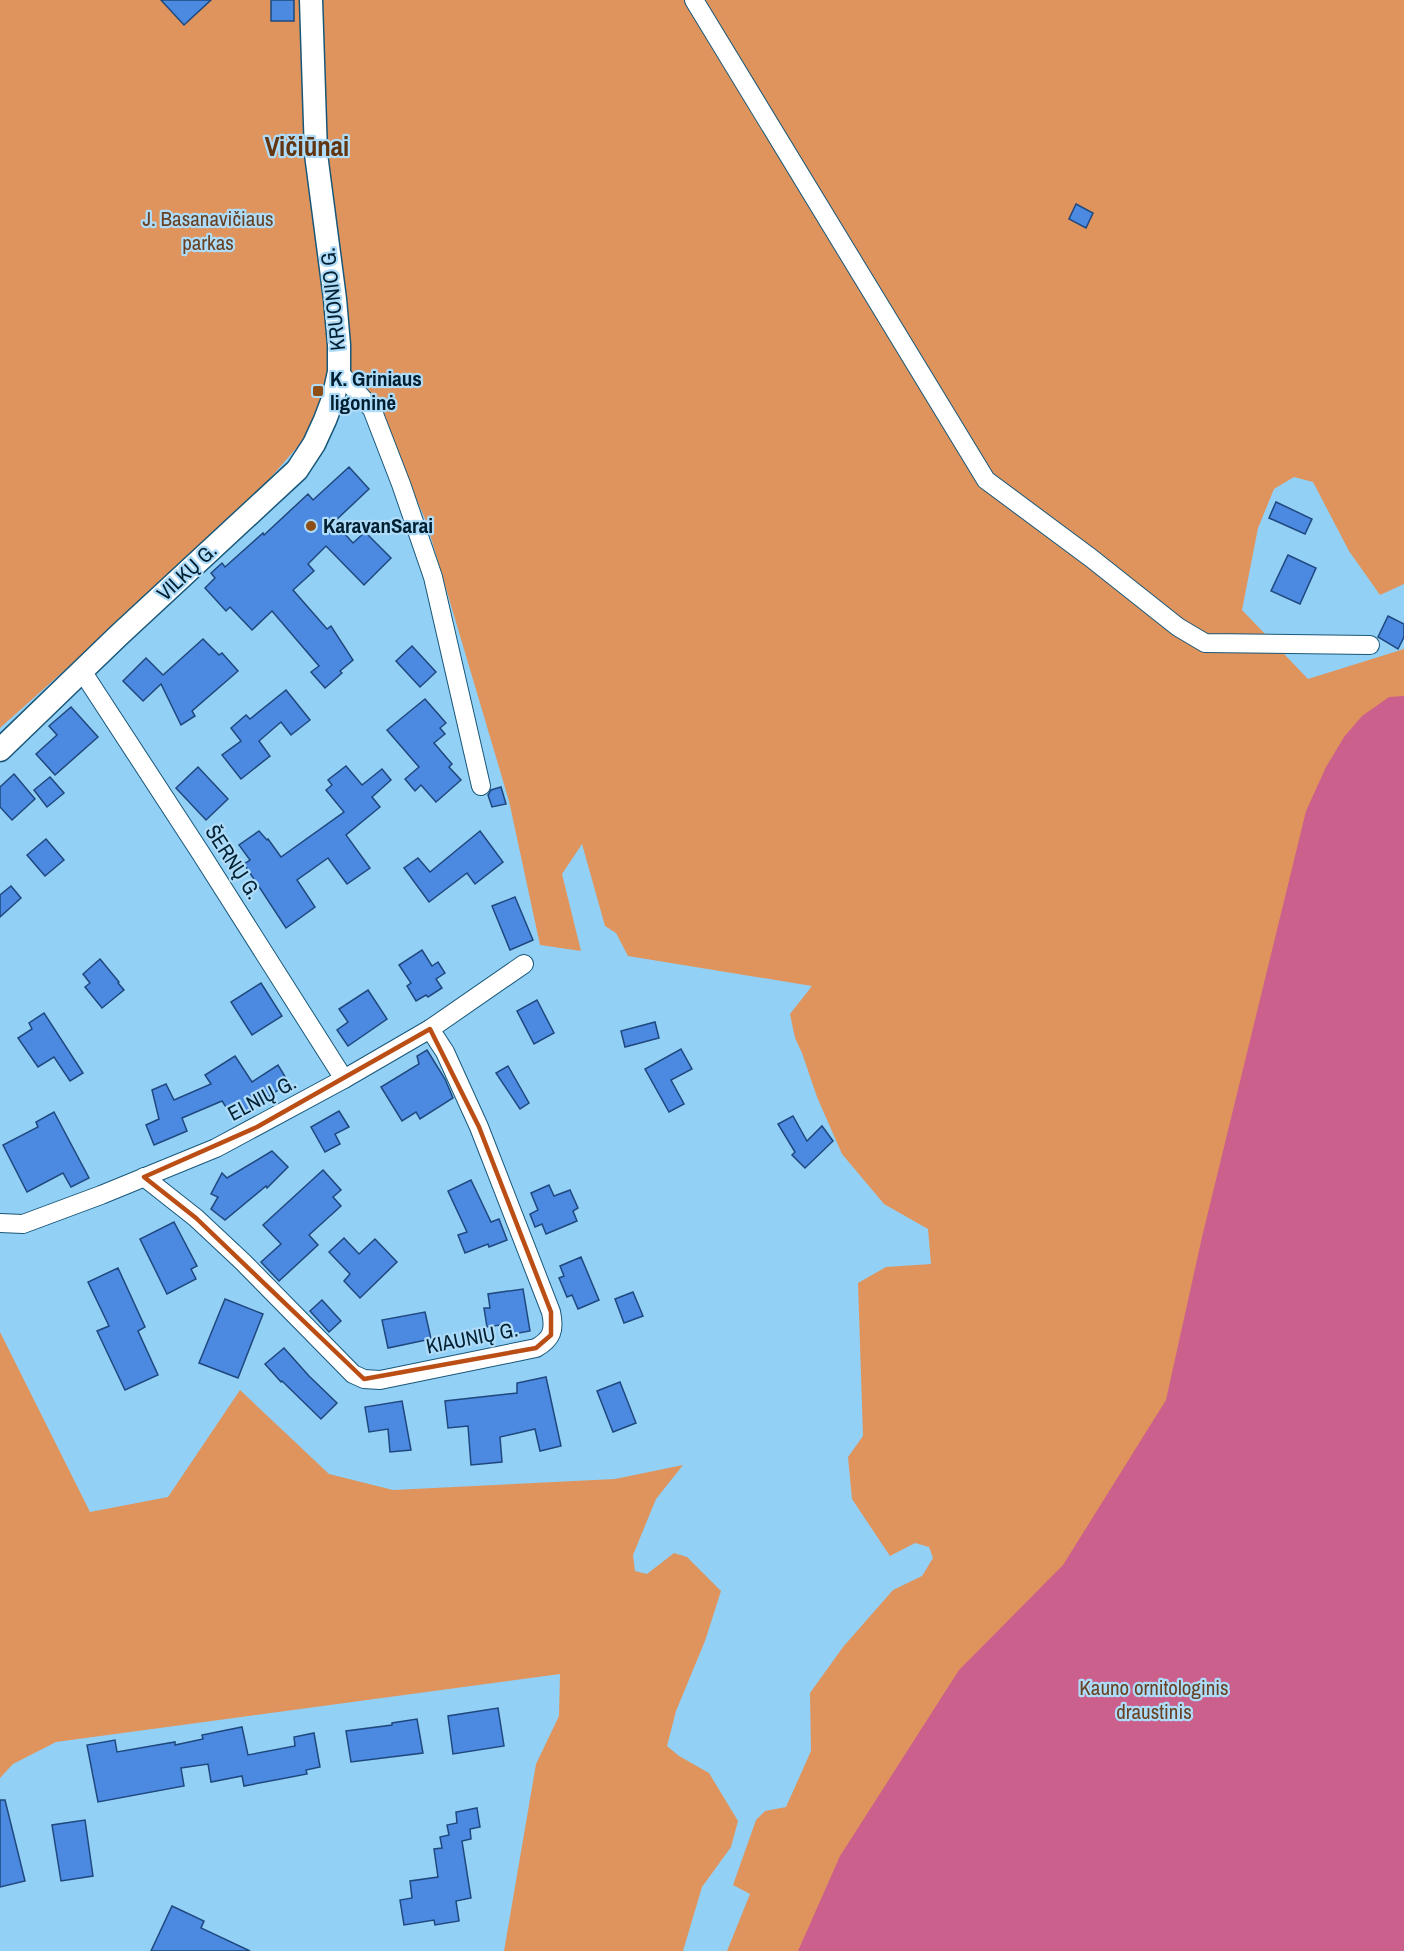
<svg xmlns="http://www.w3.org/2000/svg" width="1404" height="1951" viewBox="0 0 1404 1951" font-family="'Archivo Narrow',sans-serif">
<rect width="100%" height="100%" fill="#93d0f6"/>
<g fill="#df945d">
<polygon points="0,0 1404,0 1404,584 1380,595 1349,551 1313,482 1294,477 1274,489 1258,528 1242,610 1308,679 1404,649 1404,1951 727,1951 750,1894 733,1885 756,1820 765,1811 786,1807 811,1751 810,1693 843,1647 893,1590 922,1576 933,1558 929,1547 915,1543 890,1556 852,1499 848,1457 863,1436 858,1283 886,1267 931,1264 928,1229 884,1204 842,1154 817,1097 802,1053 795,1038 790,1014 812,986 628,956 616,933 605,926 582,844 562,874 581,951 540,945 509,801 426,521 361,374 239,514 0,728"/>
<polygon points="0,1332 90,1512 168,1497 240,1390 329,1474 393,1490 615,1479 683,1465 656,1499 633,1555 635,1571 647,1574 674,1553 687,1557 721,1591 705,1641 676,1711 667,1746 679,1756 709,1773 738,1821 731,1847 702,1887 683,1951 504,1951 536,1764 559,1716 560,1674 56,1742 13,1764 0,1778"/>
</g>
<polygon fill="#cc608c" points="1404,696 1404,1951 798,1951 840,1856 959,1670 1063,1565 1166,1400 1202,1237 1306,811 1326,767 1344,737 1362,716 1389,697"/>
<g fill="#4b8ae0" stroke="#1f487e" stroke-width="1.5">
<polygon points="161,0 211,0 184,25"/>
<rect x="271" y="0" width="23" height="21"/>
<polygon points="1076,204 1093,213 1086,228 1069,219"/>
<polygon points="349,467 369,489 334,522 353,543 365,532 391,558 364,585 326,546 308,564 314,571 293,590 327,629 331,626 353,660 340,671 342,673 325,688 311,672 319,666 272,611 252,630 230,607 226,611 205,588 215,578 211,573 222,563 225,567 263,533 264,535 308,494 313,500"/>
<polygon points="1276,502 1312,519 1305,534 1269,518"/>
<polygon points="1288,555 1316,568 1300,604 1271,591"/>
<polygon points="1388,616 1404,624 1404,637 1398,649 1378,637"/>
<polygon points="203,639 219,655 222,653 238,671 192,711 195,716 181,725 161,684 143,701 123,681 146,658 163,675"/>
<polygon points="412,646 436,672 420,687 396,661"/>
<polygon points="286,690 310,720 291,735 281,722 259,741 270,756 241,779 222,755 241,741 231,728 246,715 250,719"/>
<polygon points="425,699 446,723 440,728 445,734 434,743 452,764 449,767 461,780 436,802 421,785 415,791 405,779 419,767 387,730"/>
<polygon points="71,707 98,737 55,775 36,754 57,735 49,726"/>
<polygon points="346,766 362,785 382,769 391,780 372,797 380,807 346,835 370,868 347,884 328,858 297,880 315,907 286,928 244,864 250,860 239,845 259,831 267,840 268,839 281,857 344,812 326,790 332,785 328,780"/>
<polygon points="198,767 228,799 206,820 176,788"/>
<polygon points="14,774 35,799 12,820 0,807 0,787"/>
<polygon points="50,777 64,793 47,807 34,790"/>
<polygon points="501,787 506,804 492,807 488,795 491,790"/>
<polygon points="480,831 503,862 475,884 467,873 429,902 404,868 418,858 430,872"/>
<polygon points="46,839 64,860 45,876 27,855"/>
<polygon points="11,886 21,898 0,917 0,895"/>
<polygon points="515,897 533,940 510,950 492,906"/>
<polygon points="422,950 432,966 438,962 445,973 436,979 442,988 428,997 426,995 416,1001 407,986 411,983 399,965"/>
<polygon points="100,959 119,982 118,983 124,990 102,1008 85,987 90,983 83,974"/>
<polygon points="261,983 282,1016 252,1035 231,1002"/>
<polygon points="368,990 387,1019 348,1046 337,1030 348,1022 339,1009"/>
<polygon points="537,1000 554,1033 534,1044 517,1011"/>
<polygon points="44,1013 83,1073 70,1081 54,1057 38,1067 18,1038 32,1029 29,1023"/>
<polygon points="655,1022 659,1038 625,1047 621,1031"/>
<polygon points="681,1049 692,1069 671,1080 684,1104 669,1112 645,1069"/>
<polygon points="427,1050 445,1079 453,1098 420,1119 416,1112 402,1121 381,1087 419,1064 417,1056"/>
<polygon points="235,1056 252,1082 278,1065 289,1083 234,1119 222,1101 182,1118 187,1131 154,1145 146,1125 159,1119 152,1090 166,1084 174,1100 211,1084 205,1075"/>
<polygon points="508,1066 529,1103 520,1109 496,1073"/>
<polygon points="339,1111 349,1127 335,1134 340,1144 325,1152 311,1127"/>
<polygon points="54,1112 89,1178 71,1187 63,1173 27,1192 3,1145 38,1127 36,1122"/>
<polygon points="793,1116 807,1141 822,1126 833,1141 805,1168 792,1155 795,1152 778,1124"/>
<polygon points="272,1151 288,1167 267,1188 266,1186 225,1220 211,1209 218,1197 211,1194 222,1173 227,1178"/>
<polygon points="323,1170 341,1190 333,1197 341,1206 309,1235 318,1245 279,1281 261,1262 281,1244 263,1225"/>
<polygon points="471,1180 491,1222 499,1219 507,1240 489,1247 488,1244 465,1253 458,1235 467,1232 448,1191"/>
<polygon points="549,1185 554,1196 570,1190 578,1208 573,1211 577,1221 546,1234 542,1224 535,1227 530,1214 538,1210 531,1193"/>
<polygon points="174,1222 197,1266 191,1269 196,1279 167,1294 140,1239"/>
<polygon points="344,1238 359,1254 375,1239 397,1262 360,1298 344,1281 350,1274 329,1252"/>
<polygon points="581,1257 599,1300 578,1309 572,1295 567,1297 559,1278 564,1276 560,1266"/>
<polygon points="118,1268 145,1327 138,1331 158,1375 125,1390 97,1331 109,1326 88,1282"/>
<polygon points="523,1289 530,1331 508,1335 507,1324 487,1327 484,1308 490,1308 488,1294"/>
<polygon points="633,1292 643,1316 624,1323 615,1299"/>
<polygon points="225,1299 263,1314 238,1378 199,1363"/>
<polygon points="322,1300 341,1321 329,1332 310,1311"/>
<polygon points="425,1312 431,1339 388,1348 382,1320"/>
<polygon points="284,1348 309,1376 337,1403 321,1419 282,1381 281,1382 265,1364"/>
<polygon points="546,1377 561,1446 540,1451 535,1429 500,1437 502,1462 471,1465 468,1426 448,1428 445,1401 517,1393 517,1383"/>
<polygon points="620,1382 636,1423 613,1432 597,1391"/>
<polygon points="402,1401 411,1450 390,1452 388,1429 369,1432 365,1407"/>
<polygon points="498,1708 504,1746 453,1754 448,1716"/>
<polygon points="417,1719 423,1753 351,1762 346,1731 392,1725 392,1723"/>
<polygon points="242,1727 248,1755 295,1746 294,1737 314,1733 320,1767 306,1770 307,1774 244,1786 242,1776 211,1782 208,1764 181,1768 184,1786 98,1802 87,1745 115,1740 117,1752 175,1742 175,1745 203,1739 202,1735"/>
<polygon points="0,1800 5,1800 25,1881 0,1887"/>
<polygon points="477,1808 480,1827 470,1829 471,1839 462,1841 471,1898 456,1901 459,1921 435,1925 434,1920 404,1925 400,1900 412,1898 410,1881 438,1877 434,1849 442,1848 440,1837 449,1835 447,1825 457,1823 456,1812"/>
<polygon points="85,1820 93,1876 61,1881 52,1825"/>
<polygon points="172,1906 204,1921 201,1928 250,1951 151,1951"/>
</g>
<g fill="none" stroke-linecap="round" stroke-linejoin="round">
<g stroke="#195778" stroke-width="20">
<g id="minor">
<polyline points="694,0 986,480 1091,558 1178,627 1205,643 1370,645"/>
<polyline points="339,372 372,409 401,484 433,577 481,786"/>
<polyline points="82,671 200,852 344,1079"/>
<path d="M144 1177 196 1218 243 1262 353 1374 364 1379 380 1380 536 1348C552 1339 555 1330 551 1312L479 1127 445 1052 430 1029"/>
<polyline points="0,1223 23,1224 101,1195 216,1148 344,1079 430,1029 524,964"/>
</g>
</g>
<g stroke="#195778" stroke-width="25">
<polyline id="tertiary" points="0,750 118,636 297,470 314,444 325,420 333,399 339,372 339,345 335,299 316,154 311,0"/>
</g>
<use href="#minor" stroke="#fff" stroke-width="18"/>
<use href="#tertiary" stroke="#fff" stroke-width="22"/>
</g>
<path fill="none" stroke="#ba4e14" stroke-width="4.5" stroke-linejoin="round" d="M430 1029 479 1127 551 1312V1335L536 1348 364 1379 196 1218 144 1177 257 1127Z"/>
<g fill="#8e4e16" stroke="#aedbf8" stroke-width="2">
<rect x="312" y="385" width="12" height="12" rx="3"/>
<circle cx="311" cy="526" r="6"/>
</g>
<g text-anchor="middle" stroke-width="4.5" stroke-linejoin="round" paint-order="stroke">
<g font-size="21" fill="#684123" stroke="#aedbf8">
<text x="208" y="226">J. Basanavičiaus<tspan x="208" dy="24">parkas</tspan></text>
<text x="1154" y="1695">Kauno ornitologinis<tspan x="1154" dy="24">draustinis</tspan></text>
</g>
<g font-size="21" fill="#002032" stroke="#aedbf8">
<text transform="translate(333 299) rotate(-96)" y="7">KRUONIO G.</text>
<text transform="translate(187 572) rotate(-43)" y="7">VILKŲ G.</text>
<text transform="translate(233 862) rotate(57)" y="7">ŠERNŲ G.</text>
<text transform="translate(262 1098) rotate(-28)" y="7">ELNIŲ G.</text>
<text transform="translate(472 1338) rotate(-11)" y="7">KIAUNIŲ G.</text>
</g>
<g font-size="21" font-weight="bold" fill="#002032" stroke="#aedbf8" text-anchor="start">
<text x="330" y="386">K. Griniaus<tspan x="330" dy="24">ligoninė</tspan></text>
<text x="323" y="533">KaravanSarai</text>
</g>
<g font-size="27" font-weight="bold" fill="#623611" stroke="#aedbf8">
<text x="307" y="156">Vičiūnai</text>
</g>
</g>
</svg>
